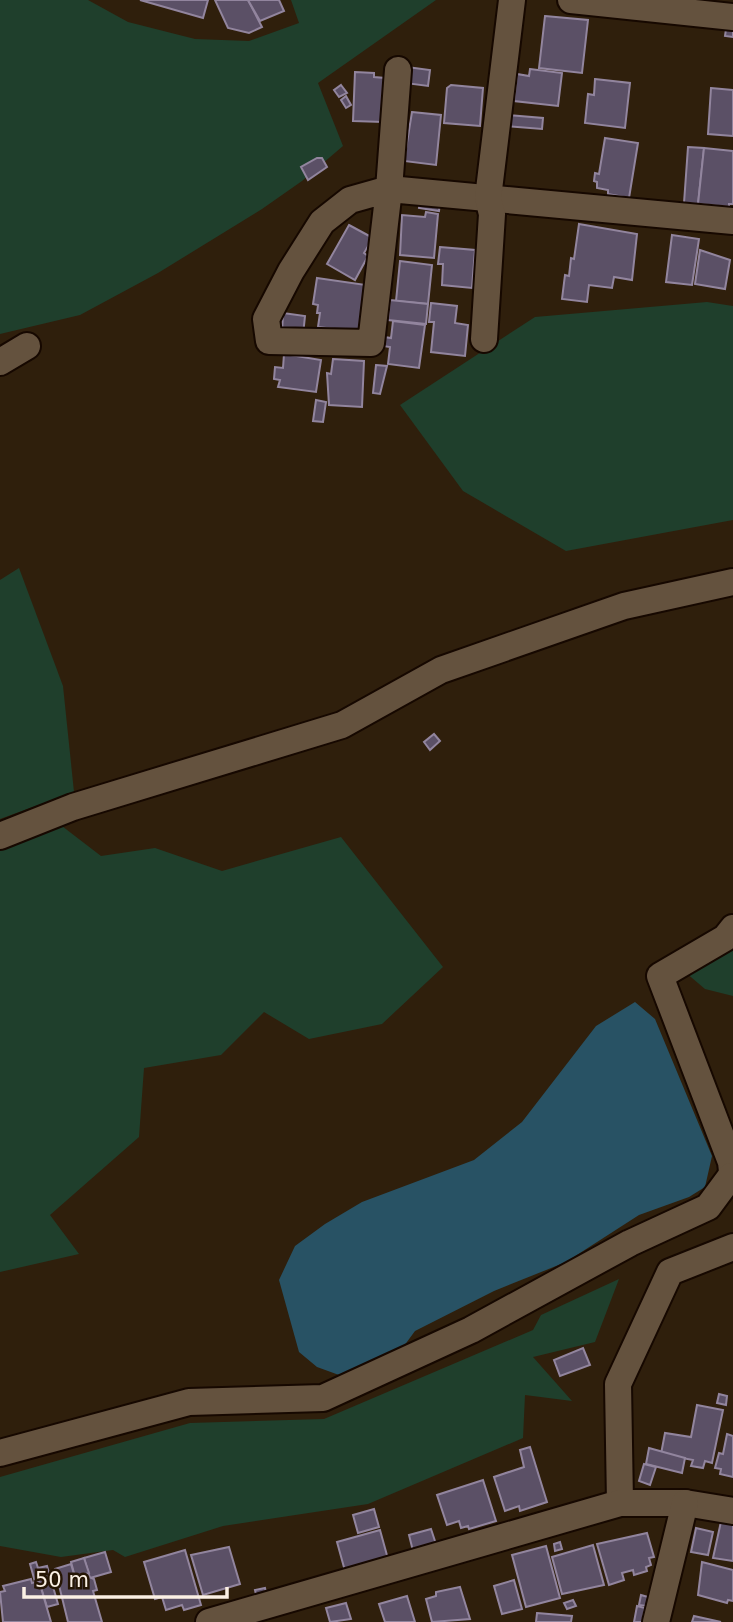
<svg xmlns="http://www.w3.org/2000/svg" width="733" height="1622" viewBox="0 0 733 1622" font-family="'DejaVu Sans',sans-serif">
<rect width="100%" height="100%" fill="#2f1f0c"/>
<g fill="#1f3f2c">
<polygon points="0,0 88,0 128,22 195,39 249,41 299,23 291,0 436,0 318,83 343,146 302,181 262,209 158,273 80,315 0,334"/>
<polygon points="707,302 733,306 733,520 566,551 463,491 400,405 535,317"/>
<polygon points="19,568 63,686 74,792 0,819 0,580"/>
<polygon points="58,823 101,856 155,848 222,871 341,837 443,967 382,1024 309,1039 264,1012 221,1055 144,1068 139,1137 50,1215 79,1254 0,1272 0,846"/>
<polygon points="733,939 733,996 705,989 685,972"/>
<polygon points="619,1279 595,1342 533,1357 572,1401 525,1395 523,1438 368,1504 223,1526 125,1557 113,1550 61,1557 0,1546 0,1477 190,1423 324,1419 533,1330 541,1315"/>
</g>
<polygon fill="#285264" points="635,1002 655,1019 712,1156 705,1187 689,1197 639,1215 566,1262 494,1291 415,1331 401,1350 339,1375 317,1367 299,1352 279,1280 295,1246 325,1224 362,1202 474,1160 522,1122 596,1026"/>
<g fill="#5b5066" stroke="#92859e" stroke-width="2">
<polygon points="140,0 208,0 203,18"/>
<polygon points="215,0 248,0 262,27 249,33 228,28"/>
<polygon points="248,0 279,0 284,11 260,21"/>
<polygon points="545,16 588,20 582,73 539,68"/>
<polygon points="726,29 733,29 733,37 725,36"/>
<polygon points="407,67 430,70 428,86 405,83"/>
<polygon points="530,69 562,73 558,106 514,101 517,74 529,76"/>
<polygon points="355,72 374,73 374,77 385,78 383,122 353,121"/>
<polygon points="595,79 630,83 625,128 585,123 588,94 594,95"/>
<polygon points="341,85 347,93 339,97 334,90"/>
<polygon points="451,85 483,88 480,126 444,123 447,88"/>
<polygon points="711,88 733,90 733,136 708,134"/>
<polygon points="346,96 351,105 346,108 341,100"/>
<polygon points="412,112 441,115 436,165 404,161"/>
<polygon points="507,115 543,118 542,129 506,126"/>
<polygon points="605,138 638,143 629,198 608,194 608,190 597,188 597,182 594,181 595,173 599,174"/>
<polygon points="688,147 704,148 698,204 684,203"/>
<polygon points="704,148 733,151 733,204 729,204 729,207 698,204"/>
<polygon points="317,158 322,158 327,167 308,180 301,167"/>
<polygon points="420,200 440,202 439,211 419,208"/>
<polygon points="426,212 438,214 434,258 400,255 402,215 425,217"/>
<polygon points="579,224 637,234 632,280 614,277 612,288 589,285 587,302 562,299 565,275 569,276 571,258 574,259"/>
<polygon points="349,225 373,238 364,253 368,256 355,280 327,264"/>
<polygon points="672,235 699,239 692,285 666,282"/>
<polygon points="440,247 475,250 472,288 442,285 443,264 438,264"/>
<polygon points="700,250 730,260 725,289 695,284"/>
<polygon points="400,261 432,265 428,304 396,301"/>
<polygon points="317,278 366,285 359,332 318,327 320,313 317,313 318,305 313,304"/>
<polygon points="390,300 428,304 426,324 388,320"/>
<polygon points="431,303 457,306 455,323 468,325 465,356 431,352 434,322 429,322"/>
<polygon points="283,313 305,316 303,335 282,333"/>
<polygon points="393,321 425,325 419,368 388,364 390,347 383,346 384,337 391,338"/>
<polygon points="284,354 321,360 316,392 278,387 280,380 274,379 275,367 283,368"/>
<polygon points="333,359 364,361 362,407 329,405 327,373 331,374"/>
<polygon points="376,365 387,366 380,394 373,393"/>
<polygon points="316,400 326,402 323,422 313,421"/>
<polygon points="434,734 440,741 430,750 424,742"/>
<polygon points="583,1348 590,1365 560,1376 554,1360"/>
<polygon points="719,1394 727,1396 726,1405 717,1403"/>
<polygon points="697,1405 723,1410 712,1463 705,1461 703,1468 691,1466 693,1460 661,1454 665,1433 691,1437"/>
<polygon points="727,1434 733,1436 733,1477 720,1474 721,1469 715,1468 719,1453 723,1454"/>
<polygon points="530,1447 547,1502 520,1511 519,1506 505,1511 494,1477 524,1467 520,1450"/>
<polygon points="649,1448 685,1458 682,1473 646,1464"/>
<polygon points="644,1464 656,1467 650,1485 639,1481"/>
<polygon points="483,1480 496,1521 469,1529 468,1526 461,1528 459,1521 447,1525 437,1495"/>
<polygon points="374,1509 379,1527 358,1533 353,1515"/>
<polygon points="722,1517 733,1519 733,1561 713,1558"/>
<polygon points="696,1528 713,1532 708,1555 691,1552"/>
<polygon points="431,1529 436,1544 413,1551 409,1535"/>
<polygon points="380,1530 388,1559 345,1571 337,1542"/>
<polygon points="647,1533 654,1557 649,1558 651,1565 646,1567 647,1571 634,1575 633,1570 622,1573 624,1580 609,1585 597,1544"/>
<polygon points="560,1542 562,1549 555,1551 554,1544"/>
<polygon points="593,1545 604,1585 562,1594 552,1557"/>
<polygon points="546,1546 560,1598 526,1607 512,1555"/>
<polygon points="229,1547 240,1584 203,1595 191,1555"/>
<polygon points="185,1550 201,1605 184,1610 182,1605 166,1610 162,1597 155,1599 144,1562"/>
<polygon points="105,1552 111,1572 90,1578 84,1558"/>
<polygon points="84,1558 89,1573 75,1577 71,1562"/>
<polygon points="36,1562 38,1568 47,1566 58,1604 47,1607 39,1581 35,1582 30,1564"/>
<polygon points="702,1562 733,1570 733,1601 728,1600 727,1603 698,1595"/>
<polygon points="71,1564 76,1581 89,1577 94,1579 97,1590 93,1591 102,1622 68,1622 55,1569"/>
<polygon points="31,1579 32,1583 39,1581 51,1622 3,1622 0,1592 5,1591 3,1586"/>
<polygon points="514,1580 522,1609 502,1614 494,1586"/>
<polygon points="460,1587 470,1619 432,1622 426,1599 436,1596 436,1592"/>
<polygon points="265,1588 267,1596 257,1599 255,1590"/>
<polygon points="641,1595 648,1597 647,1606 639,1605"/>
<polygon points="407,1596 415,1622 385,1622 379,1604"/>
<polygon points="573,1600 576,1606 567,1609 564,1603"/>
<polygon points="346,1603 351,1619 330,1622 326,1608"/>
<polygon points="637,1606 645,1608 642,1622 634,1622"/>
<polygon points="537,1613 572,1616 571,1622 536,1622"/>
<polygon points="694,1616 721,1622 692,1622"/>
</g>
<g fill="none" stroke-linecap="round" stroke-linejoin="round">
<g stroke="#160800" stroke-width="30">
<g id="minor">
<polyline points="571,0 733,17"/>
<polyline points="398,70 389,189 371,343 269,341 266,319 291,271 322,222 350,200 389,189 733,221"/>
<polyline points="484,339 492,214 488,198 512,0"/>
<polyline points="0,362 27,346"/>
<polyline points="0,836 73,807 342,725 441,670 624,606 733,582"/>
<polyline points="733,928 725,938 660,976 731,1162 733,1181"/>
<polyline points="0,1453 189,1402 323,1398 471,1330 630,1243 708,1207 731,1176"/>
<polyline points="620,1503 618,1384 670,1272 733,1247"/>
<polyline points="209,1622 620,1503 685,1503 733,1511"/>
<polyline points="656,1622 685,1503"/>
</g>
</g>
<use href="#minor" stroke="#64523e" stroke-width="26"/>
</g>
<path d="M24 1587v10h203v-10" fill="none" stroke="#fbf0e4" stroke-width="3.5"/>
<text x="35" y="1587" font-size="21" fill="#fbf0e4" stroke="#251504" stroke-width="5" paint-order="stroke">50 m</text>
</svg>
